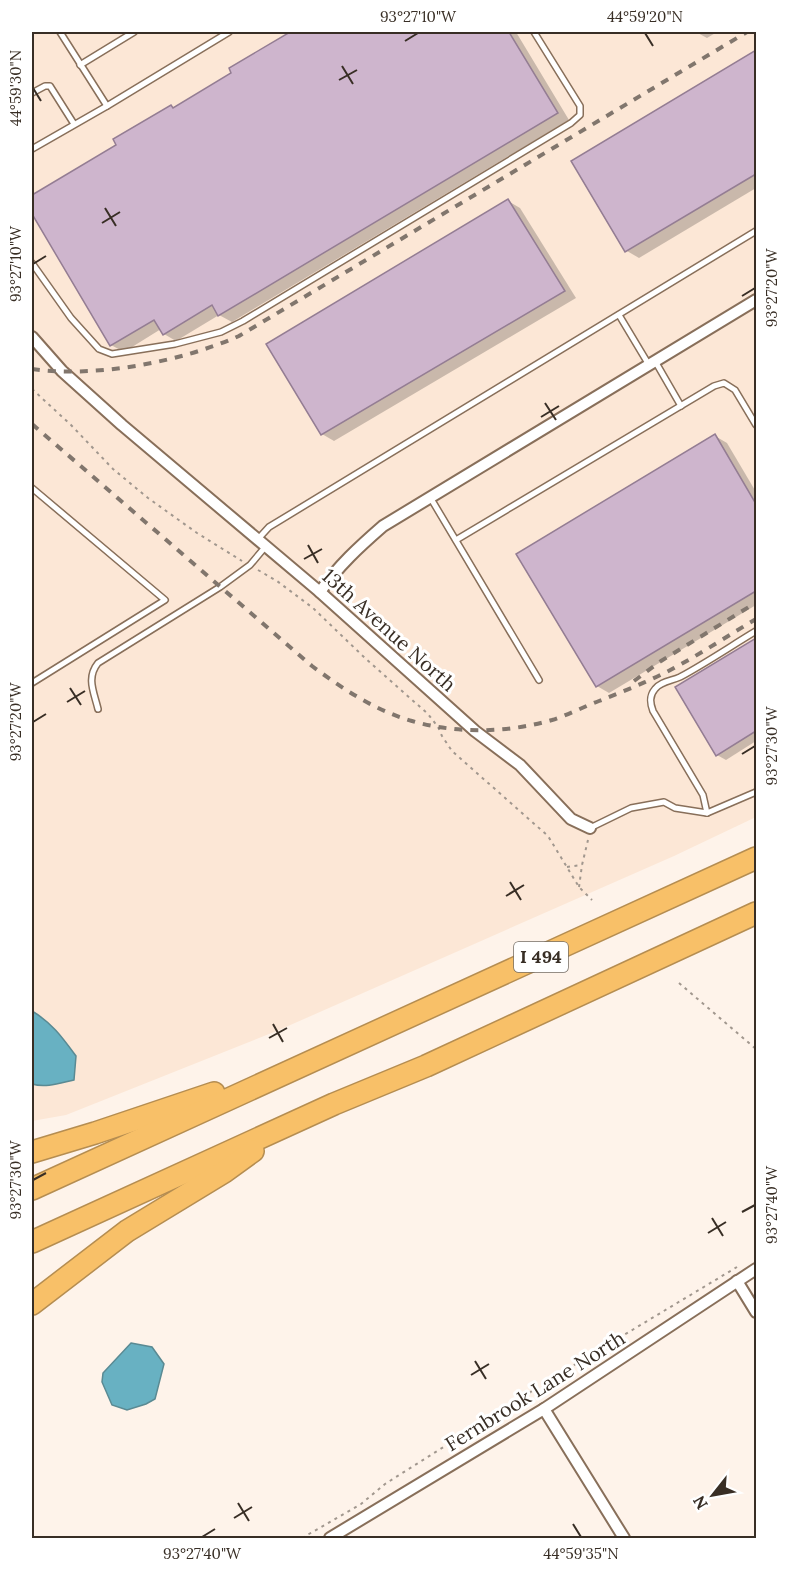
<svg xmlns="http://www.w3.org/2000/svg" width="788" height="1570" viewBox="0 0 788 1570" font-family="Lora,serif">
<rect width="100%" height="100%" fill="#fef3ea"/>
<polygon fill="#fce7d6" points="32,32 756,32 756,817 674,856 279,1030 66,1115 32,1121"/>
<g fill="#68b1c2" stroke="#5a8a93" stroke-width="1.5">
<path d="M32 1011C52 1023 62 1037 76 1056L74 1080C60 1083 46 1088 32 1084Z"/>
<polygon points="131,1343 152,1347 164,1364 155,1399 146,1404 127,1410 112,1405 102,1382 103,1373"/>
</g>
<g fill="#0003">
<polygon points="293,32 516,32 569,120 232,322 219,315 176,341 164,334 161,329 124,352 111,345 32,211 32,197 118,145 171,106 174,108 233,73 231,69"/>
<polygon points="696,32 717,32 707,38"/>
<polygon points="756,52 756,188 639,258 627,251 573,162"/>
<polygon points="508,201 520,208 576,298 334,441 322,434"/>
<polygon points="715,436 727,443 756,492 756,605 609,693 597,686"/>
<polygon points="756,640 756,741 726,760 717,755 677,688"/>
</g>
<g fill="#ceb5cd" stroke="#947d93" stroke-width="1.5">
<polygon points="290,32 509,32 558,113 218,316 212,305 163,335 154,320 110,346 32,214 32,195 116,145 113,139 171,105 173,108 231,73 229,68"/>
<polygon points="756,50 756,174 625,252 571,161"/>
<polygon points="508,199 565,291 321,435 266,344"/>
<polygon points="715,434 756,504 756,591 596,687 516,554"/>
<polygon points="756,638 756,731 716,756 675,687"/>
</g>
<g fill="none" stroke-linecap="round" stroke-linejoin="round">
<g stroke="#886f5a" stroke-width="8">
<g id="lane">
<polyline points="60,32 107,106"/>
<polyline points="80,65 134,32"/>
<polyline points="32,93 45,86 50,86 74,124"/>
<polyline points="32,149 107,106 229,32"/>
<polyline points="32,263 71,318 99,349 112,354 175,344 221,332 243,321 571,123 580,115 580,106 534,32"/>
<polyline points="619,315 649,365"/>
<polyline points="655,361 681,406"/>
<polyline points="32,488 165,600 32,683"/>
<polyline points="430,497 539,680"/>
<polyline points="258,539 269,527 756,231"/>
<polyline points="456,540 714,386 724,383 735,390 756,425"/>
<path d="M98 709C94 692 86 678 98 663L220 587 250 565 266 546"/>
<path d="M707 813 703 795 653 711C650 703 649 696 655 689 661 681 672 681 680 677 706 663 731 646 756 631"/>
<polyline points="590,828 631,808 664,802 675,808 707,813 756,792"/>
</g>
</g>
<g stroke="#886f5a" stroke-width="14">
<g id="street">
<polyline points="32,337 62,371 122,425 320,592 475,731 520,765 571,819 590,828"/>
<path d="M320 592C338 566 360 546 383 526L756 300"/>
<polyline points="737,1281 756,1312"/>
<polyline points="544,1409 624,1538"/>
<polyline points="330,1538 544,1409 756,1269"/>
</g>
</g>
<g stroke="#b58d51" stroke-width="24">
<g id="highway">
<polyline points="32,1152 95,1133 214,1093"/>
<polyline points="32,1189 756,858"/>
<polyline points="32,1242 334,1104 426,1066 756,913"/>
<polyline points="32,1304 127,1231 224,1172 253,1151"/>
</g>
</g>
<g stroke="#a1978e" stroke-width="2" stroke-dasharray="3 4.5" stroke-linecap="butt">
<polyline points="32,389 71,425 113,469 148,498 197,533 242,561"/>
<polyline points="258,570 277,581 313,608 366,659 428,714 438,727 442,736 452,751 548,836 579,887 592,900"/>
<polyline points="567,867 582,865"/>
<polyline points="579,887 582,865 588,840"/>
<polyline points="679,983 756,1049"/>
<polyline points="302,1538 361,1504 385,1484 559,1374 737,1267"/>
</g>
<use href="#lane" stroke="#fff" stroke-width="5"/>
<use href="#street" stroke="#fff" stroke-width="10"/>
<use href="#highway" stroke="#f8c068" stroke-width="21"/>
<g stroke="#81766d" stroke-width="4" stroke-dasharray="8 8" stroke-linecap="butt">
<path d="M32 369C96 378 180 362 239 336L747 32"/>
<path d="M32 424 312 666C343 689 374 710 412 721 457 734 507 733 552 720 568 715 583 707 599 701 624 691 650 681 674 668 702 653 729 635 756 619"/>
<polyline points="634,681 661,661 752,605"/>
</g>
</g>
<path fill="none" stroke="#382e25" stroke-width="2" d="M645 33 653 46M405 41 418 33M342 66 353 84M339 80 357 70M33 88 41 101M105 208 116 226M102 223 120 212M33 264 46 256M742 296 755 288M545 403 556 420M541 417 559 406M308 545 318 563M304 559 322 549M70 688 81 705M67 702 85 691M33 722 46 714M742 754 755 746M510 882 521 900M506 896 524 885M273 1024 283 1042M269 1038 287 1028M33 1180 46 1173M742 1212 755 1205M712 1218 723 1236M708 1233 726 1222M475 1361 486 1379M471 1375 489 1364M238 1503 249 1521M234 1518 252 1507M573 1524 581 1537M202 1537 215 1529"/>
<g text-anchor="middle" stroke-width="6" stroke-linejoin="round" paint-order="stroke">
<rect fill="#fff" stroke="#746d66" stroke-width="1.5" x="514" y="942" width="54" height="30" rx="4.5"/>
<g font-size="18" font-weight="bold" fill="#382e25">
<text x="541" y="963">I 494</text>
</g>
<g font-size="20" fill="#382e25" stroke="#fff">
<text transform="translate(389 630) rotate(42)" y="7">13th Avenue North</text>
<text transform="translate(535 1391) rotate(-32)" y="7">Fernbrook Lane North</text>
</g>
</g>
<rect width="788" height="1570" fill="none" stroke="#ffffff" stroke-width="66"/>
<g transform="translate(713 1495) rotate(239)" stroke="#ffffff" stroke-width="4.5" paint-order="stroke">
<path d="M0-4.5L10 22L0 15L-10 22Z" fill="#382e25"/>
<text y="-9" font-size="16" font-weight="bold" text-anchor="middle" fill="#382e25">N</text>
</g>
<rect x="33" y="33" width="722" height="1504" fill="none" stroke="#382e25" stroke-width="2"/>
<g font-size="15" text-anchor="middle" fill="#382e25">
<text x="418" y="22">93°27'10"W</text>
<text x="645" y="22">44°59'20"N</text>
<text transform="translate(16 88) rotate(-90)" y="5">44°59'30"N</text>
<text transform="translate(16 264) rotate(-90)" y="5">93°27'10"W</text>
<text transform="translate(772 288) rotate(-90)" y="5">93°27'20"W</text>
<text transform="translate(16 722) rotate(-90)" y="5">93°27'20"W</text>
<text transform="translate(772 746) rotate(-90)" y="5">93°27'30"W</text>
<text transform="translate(16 1180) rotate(-90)" y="5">93°27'30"W</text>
<text transform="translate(772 1205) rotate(-90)" y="5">93°27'40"W</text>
<text x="202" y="1559">93°27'40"W</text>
<text x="581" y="1559">44°59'35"N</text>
</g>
</svg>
